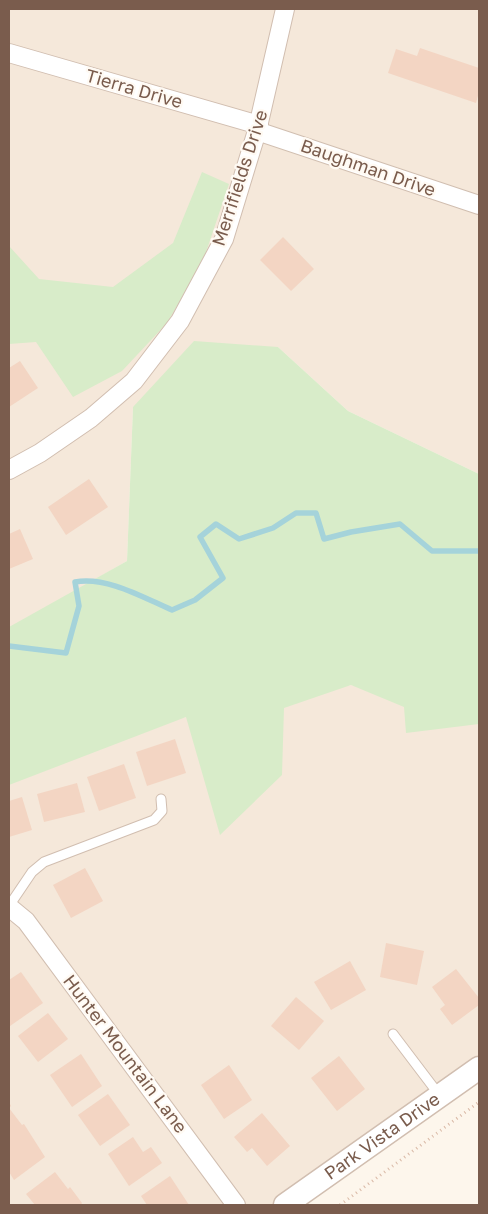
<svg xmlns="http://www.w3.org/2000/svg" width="488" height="1214" viewBox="0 0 488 1214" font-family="'Golos Text',sans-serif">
<rect width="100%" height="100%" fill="#fdf6ec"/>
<g fill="#f5e8da">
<polygon points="9,9 479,9 479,474 348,411 278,347 133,407 127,561 9,629"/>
<polygon points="351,685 479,710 479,1068 285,1205 9,1205 9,759 186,717"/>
</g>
<g fill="#d8ecc9">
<polygon points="202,172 229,184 202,264 167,323 122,371 73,397 36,342 9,344 9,246 39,279 113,287 173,243"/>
<polygon points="194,341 278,347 348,411 479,474 479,724 406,733 404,707 351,685 284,708 282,775 220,835 186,717 9,785 9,627 127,561 133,407"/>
</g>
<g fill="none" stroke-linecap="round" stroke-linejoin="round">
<path stroke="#a5d3da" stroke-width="5.5" d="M9 646 66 653 79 606 75 582C107 576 144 598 172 610L195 600 223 578 200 537 216 524 239 539 273 528 296 513H316L324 539 351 532 400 524 432 551H479"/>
</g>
<g fill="#f3d5c3">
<polygon points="420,48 479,68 479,92 476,103 388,73 396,49 417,56"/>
<polygon points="283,237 314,269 291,291 260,260"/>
<polygon points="20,361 38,388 9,407 9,368"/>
<polygon points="89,479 108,507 66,535 48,507"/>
<polygon points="20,529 33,559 9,569 9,534"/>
<polygon points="175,739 186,773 147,786 136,752"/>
<polygon points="124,764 136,798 99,811 87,777"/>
<polygon points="77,783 85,812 44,822 37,794"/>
<polygon points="22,797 32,830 9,837 9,801"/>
<polygon points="85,868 103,901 71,918 53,885"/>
<polygon points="386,943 424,951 417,985 380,977"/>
<polygon points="350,961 366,990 331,1010 314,982"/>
<polygon points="456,969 479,998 479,1005 452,1025 440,1009 445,1005 432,987"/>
<polygon points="21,972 43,1003 10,1026 9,980"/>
<polygon points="296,997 324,1021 299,1050 271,1026"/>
<polygon points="48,1013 68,1039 38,1062 18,1036"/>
<polygon points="81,1054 102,1086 72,1107 50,1075"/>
<polygon points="339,1056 365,1089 337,1111 311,1078"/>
<polygon points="229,1065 252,1100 224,1119 201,1085"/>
<polygon points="108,1094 130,1125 100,1146 78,1115"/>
<polygon points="9,1102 11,1106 9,1108 22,1125 24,1124 45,1157 14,1180 9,1172"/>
<polygon points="262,1113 290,1146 267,1166 252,1148 247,1152 234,1137"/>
<polygon points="133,1137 143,1152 151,1147 162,1163 129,1186 108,1154"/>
<polygon points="55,1172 68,1189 70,1187 82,1203 81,1205 35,1205 26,1194"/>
<polygon points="170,1176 189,1205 147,1205 141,1196"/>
</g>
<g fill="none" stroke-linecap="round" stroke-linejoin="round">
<g stroke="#d1beb0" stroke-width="11">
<g id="service">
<polyline points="9,906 32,872 44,862 154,820 162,811 161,799"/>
<polyline points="393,1034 440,1096"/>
</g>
</g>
<g stroke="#d1beb0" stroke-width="20">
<g id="minor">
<polyline points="9,53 259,125"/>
<polyline points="257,131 479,205"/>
<polyline points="9,470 40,453 91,418 134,381 180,321 224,239 257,131 285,9"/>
<polyline points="9,907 26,921 236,1205"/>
</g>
</g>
<g stroke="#d1beb0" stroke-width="25">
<g id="tertiary">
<path id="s1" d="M285 1205 479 1068"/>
</g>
</g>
<polyline stroke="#d9b8a5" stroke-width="3" stroke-dasharray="1 4" stroke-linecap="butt" points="340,1205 479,1102"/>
<use href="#service" stroke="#fff" stroke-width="9"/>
<use href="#minor" stroke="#fff" stroke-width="18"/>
<use href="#tertiary" stroke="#fff" stroke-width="22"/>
</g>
<g text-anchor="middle" stroke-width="4.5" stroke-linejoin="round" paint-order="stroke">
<g font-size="18" fill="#7a5c4d" stroke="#fffaf3">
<text transform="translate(134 89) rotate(16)" y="6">Tierra Drive</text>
<text transform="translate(368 168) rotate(19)" y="6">Baughman Drive</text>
<text transform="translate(240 178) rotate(-72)" y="6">Merrifields Drive</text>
<text transform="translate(125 1054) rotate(53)" y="6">Hunter Mountain Lane</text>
<text dy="6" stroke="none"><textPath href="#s1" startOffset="119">Park Vista Drive</textPath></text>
</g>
</g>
<rect width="488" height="1214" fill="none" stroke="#7a5c4d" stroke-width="20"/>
</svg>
